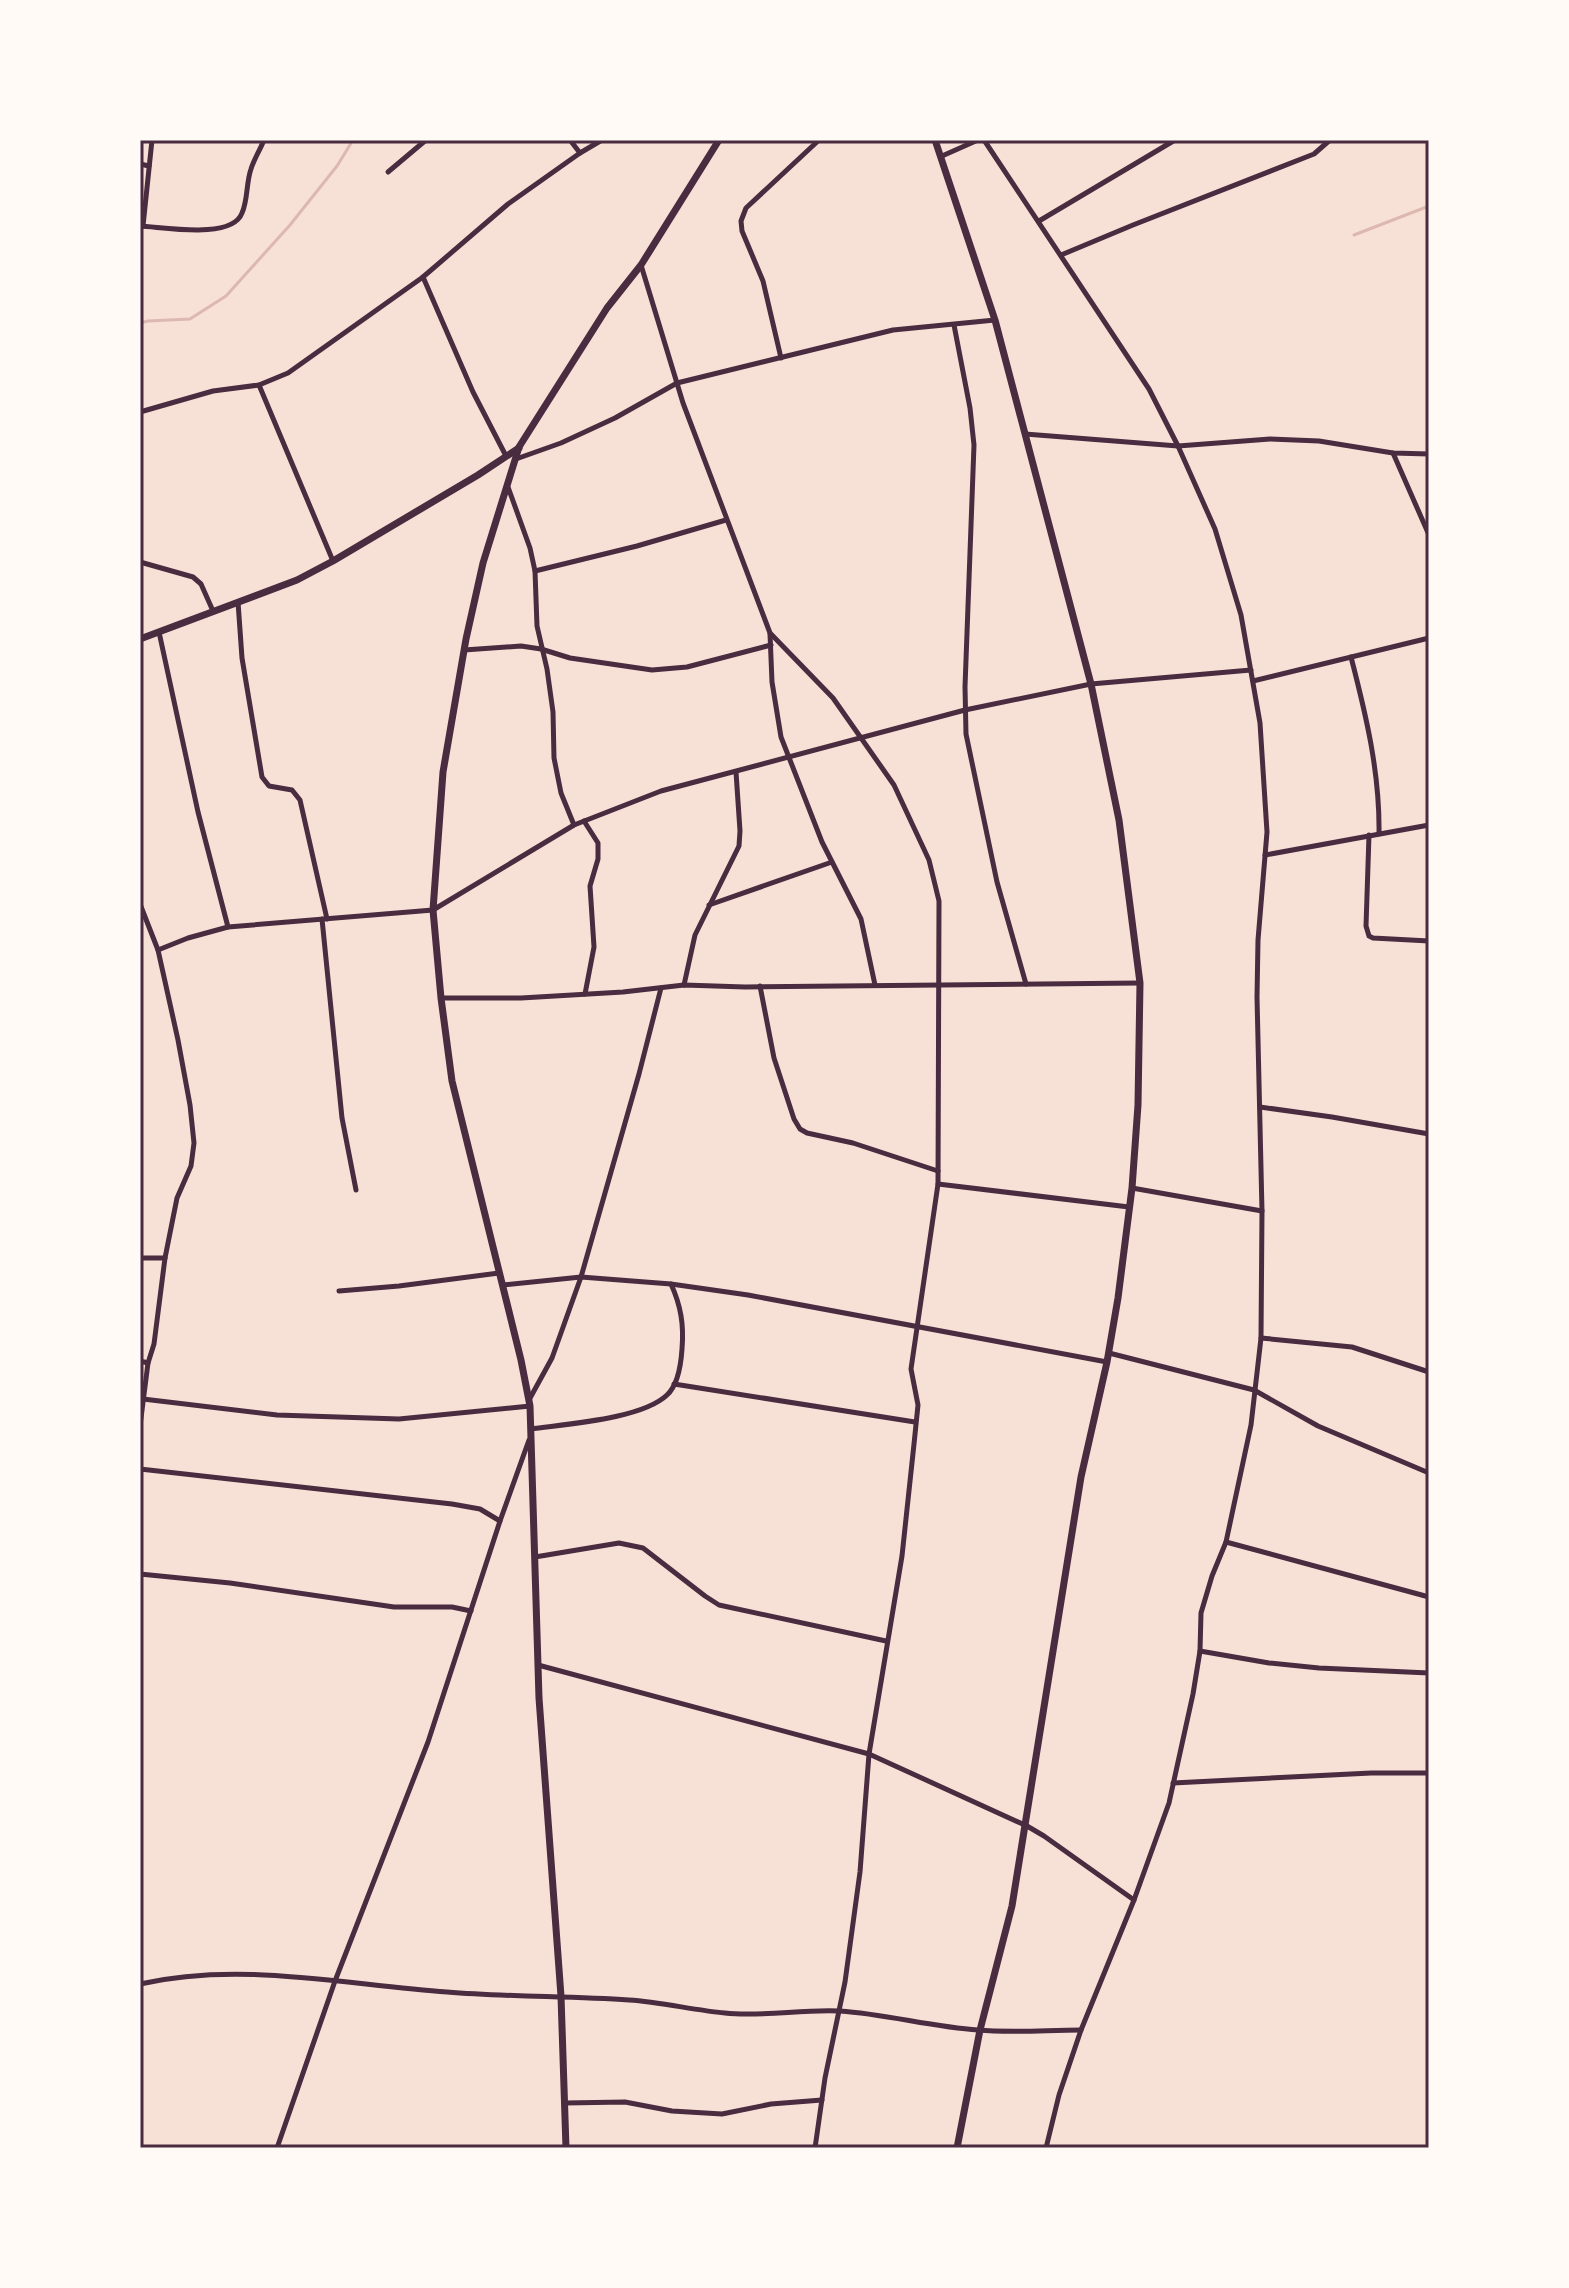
<svg xmlns="http://www.w3.org/2000/svg" width="1569" height="2288" viewBox="0 0 1569 2288" font-family="'Open Sans',sans-serif">
<rect width="100%" height="100%" fill="#f7e1d7"/>
<g fill="none" stroke-linecap="round" stroke-linejoin="round">
<g stroke="#dcb8b0" stroke-width="3">
<polyline points="1354,235 1429,206"/>
<polyline points="140,323 148,321 190,319 226,296 290,225 337,166 353,140"/>
</g>
<g stroke="#4a2c40" stroke-width="5">
<polyline points="570,140 580,153"/>
<polyline points="984,140 1149,389 1178,446 1215,529 1241,615 1260,723 1267,832 1258,940 1257,997 1262,1211 1261,1338 1251,1425 1226,1542 1212,1576 1201,1613 1200,1651 1193,1694 1169,1803 1134,1900 1081,2030 1059,2095 1046,2148"/>
<polyline points="942,156 978,140"/>
<polyline points="140,164 149,166"/>
<polyline points="388,172 426,140"/>
<polyline points="1039,221 1175,140"/>
<path d="M140 226C164 227 232 240 242 213 248 200 246 183 251 169 254 159 260 150 264 140"/>
<polyline points="143,226 152,140"/>
<polyline points="1061,255 1133,225 1314,154 1330,140"/>
<polyline points="641,265 683,403 770,633 833,698 894,785 929,860 939,901 938,1184 911,1369 918,1405 914,1444 902,1556 869,1754 860,1872 845,1982 825,2078 815,2148"/>
<polyline points="423,277 473,392 506,456"/>
<polyline points="954,325 970,408 974,445 965,687 966,734 997,882 1026,984"/>
<polyline points="781,358 763,281 742,231 741,221 746,208 819,140"/>
<polyline points="259,385 333,561"/>
<polyline points="140,412 213,391 259,385 288,373 423,277 508,204 580,153 602,140"/>
<polyline points="1025,434 1178,446 1270,439 1319,441 1393,453 1429,454"/>
<polyline points="1393,453 1429,535"/>
<polyline points="516,459 561,443 615,418 677,383 893,330 995,320"/>
<polyline points="508,487 530,548 535,571 537,626 547,669 553,712 554,758 561,793 574,825"/>
<polyline points="140,562 193,577 201,584 213,611"/>
<polyline points="535,571 637,546 726,520"/>
<polyline points="238,602 242,658 262,777 269,786 292,790 300,800 327,919"/>
<polyline points="159,632 198,812 228,927"/>
<polyline points="770,634 772,682 781,737 822,842 861,919 875,985"/>
<polyline points="464,650 521,646 541,649 570,658 652,670 687,667 771,645"/>
<path d="M1351 657C1366 715 1380 773 1379 834"/>
<polyline points="1253,681 1429,638"/>
<polyline points="584,821 598,843 598,859 590,886 594,947 585,994"/>
<polyline points="1369,835 1366,926 1369,936 1373,938 1429,941"/>
<polyline points="1265,855 1429,825"/>
<polyline points="140,904 158,950 178,1040 190,1105 194,1143 191,1166 177,1198 165,1258 154,1344 148,1363 140,1426"/>
<polyline points="709,905 832,862"/>
<polyline points="322,919 342,1118 356,1190"/>
<polyline points="158,950 188,938 228,927 433,910 574,825 661,791 965,710 1091,684 1251,670"/>
<polyline points="684,985 695,935 739,846 740,831 736,772"/>
<polyline points="760,986 774,1058 794,1119 800,1129 807,1133 853,1143 938,1171"/>
<polyline points="441,998 521,998 623,992 684,985 745,987 1140,983"/>
<polyline points="1260,1107 1332,1117 1429,1134"/>
<polyline points="938,1184 1129,1207"/>
<polyline points="1132,1188 1262,1211"/>
<polyline points="140,1258 165,1258"/>
<polyline points="503,1285 581,1277 671,1284 748,1295 1107,1362"/>
<polyline points="339,1291 399,1286 499,1273"/>
<polyline points="1261,1338 1352,1347 1429,1372"/>
<polyline points="1109,1353 1254,1390 1318,1426 1429,1473"/>
<polyline points="140,1361 148,1363"/>
<polyline points="674,1384 915,1422"/>
<polyline points="143,1399 277,1415 399,1419 530,1406"/>
<polyline points="529,1400 552,1358 581,1277 639,1074 661,988"/>
<path d="M531 1429C566 1424 642 1419 667 1395 678 1385 681 1364 682 1349 684 1325 681 1306 671 1284"/>
<polyline points="140,1469 452,1504 480,1509 500,1521"/>
<polyline points="1226,1542 1429,1597"/>
<polyline points="535,1557 619,1543 643,1548 705,1596 719,1605 886,1641"/>
<polyline points="140,1574 230,1583 394,1607 452,1607 471,1611"/>
<polyline points="1200,1651 1269,1663 1319,1668 1429,1673"/>
<polyline points="538,1665 869,1754 1027,1826 1044,1836 1134,1900"/>
<polyline points="1173,1783 1371,1773 1429,1773"/>
<path d="M140 1984C242 1961 345 1985 447 1992 508 1997 568 1996 629 2000 661 2002 693 2010 725 2013 763 2017 802 2009 840 2011 886 2014 932 2027 978 2030 1012 2033 1047 2030 1081 2030"/>
<polyline points="565,2103 625,2102 672,2111 722,2114 771,2104 822,2100"/>
<polyline points="277,2148 335,1981 428,1742 500,1521 529,1440"/>
</g>
<g stroke="#4a2c40" stroke-width="7">
<polyline points="935,140 995,320 1091,684 1119,820 1140,983 1138,1105 1132,1188 1118,1298 1107,1362 1081,1477 1012,1906 980,2030 957,2148"/>
<polyline points="140,639 297,580 333,561 478,475 519,448"/>
<polyline points="566,2148 561,1996 539,1698 530,1406 521,1360 452,1081 441,998 433,910 443,772 466,639 483,563 519,447 607,308 641,265 719,140"/>
</g>
</g>
<rect width="1569" height="2288" fill="none" stroke="#fffaf5" stroke-width="284"/>
<rect x="142" y="142" width="1285" height="2004" fill="none" stroke="#4a2c40" stroke-width="3"/>
</svg>
